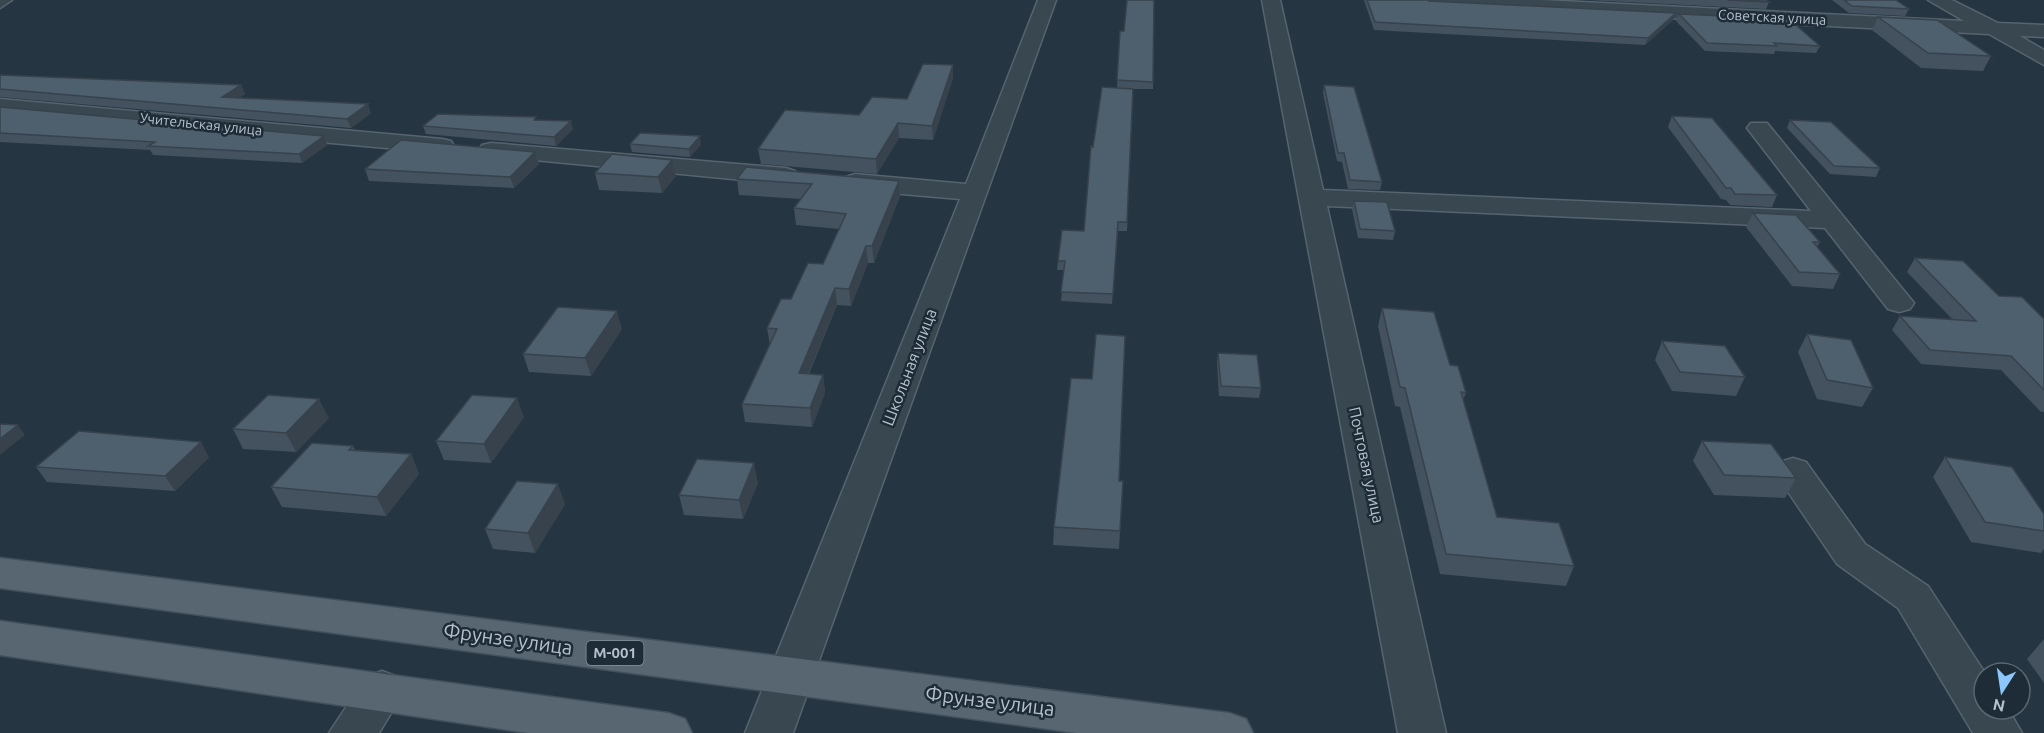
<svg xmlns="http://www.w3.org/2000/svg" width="2044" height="733" viewBox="0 0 2044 733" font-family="Ubuntu,sans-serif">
<rect width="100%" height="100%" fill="#253542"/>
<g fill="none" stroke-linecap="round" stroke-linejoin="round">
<g stroke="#57646f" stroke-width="3">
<g id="minor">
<polygon points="0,0 12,0 0,8"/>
<polygon points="1038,0 1056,0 793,733 745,733 960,199 855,190 846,187 842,182 846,177 855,174 966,184"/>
<polygon points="1262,0 1280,0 1323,190 1811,211 1747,128 1751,123 1767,123 1914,303 1910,309 1899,312 1888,309 1825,228 1327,206 1446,733 1398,733"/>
<polygon points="1419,0 1541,0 1964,21 1928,0 1952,0 1998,23 2044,25 2044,37 2020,36 2044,50 2044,65 1989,34 1428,6"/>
<polygon points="0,99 442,139 451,141 454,146 451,151 442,153 0,113"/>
<polygon points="491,143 786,168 795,171 799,176 795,181 786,184 482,155 479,150 482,145"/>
<polygon points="1793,458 1806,462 1865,544 1928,586 1985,673 1984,709 2008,709 2022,733 1973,733 1898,608 1837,564 1780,480 1774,471 1780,462"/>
<polygon points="382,671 398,677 405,690 379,733 329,733 366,677"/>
</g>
</g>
<g stroke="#43505b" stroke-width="3">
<g id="major">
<polygon points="0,558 1229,713 1246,719 1253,733 1077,733 0,588"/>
<polygon points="0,621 668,713 685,719 692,733 529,733 0,655"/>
</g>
</g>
<use href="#minor" fill="#394751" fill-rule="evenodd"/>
<use href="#major" fill="#576671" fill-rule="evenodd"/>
</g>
<g fill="#43525e">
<polygon points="1364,0 1428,0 1429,1 1673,20 1645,45 1374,30"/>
<polygon points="1586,0 1766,0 1769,2 1766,9"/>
<polygon points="1832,0 1896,0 1909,9 1905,16 1849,13"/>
<polygon points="1679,14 1820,46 1816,53 1775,51 1774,54 1705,51 1676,21"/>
<polygon points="1878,17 1991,56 1983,71 1921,68 1872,30"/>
<polygon points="1120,31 1153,82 1153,89 1133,89 1127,231 1118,231 1112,304 1061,301 1064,270 1057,270 1058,261 1084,231 1093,147 1117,88"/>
<polygon points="953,65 953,78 933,140 899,138 877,174 761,164 758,149 907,99"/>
<polygon points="0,75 241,85 245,94 238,98 371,113 351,128 0,97"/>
<polygon points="1324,85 1382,182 1380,190 1348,189 1342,162 1337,161 1323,93"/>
<polygon points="0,107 324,136 327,145 302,163 153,155 150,150 0,142"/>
<polygon points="1672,116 1777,195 1772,207 1730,205 1726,200 1721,199 1668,127"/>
<polygon points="537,120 573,129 556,146 426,134 423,126"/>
<polygon points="1790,120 1880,168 1876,177 1830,174 1787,128"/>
<polygon points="630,144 701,144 690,157 632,152"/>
<polygon points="535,152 539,164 514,188 369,181 365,169"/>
<polygon points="746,167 900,196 874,263 868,263 851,306 837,305 809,374 823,375 825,393 812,427 745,422 742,404 770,345 767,328 791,299 823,264 839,229 796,225 794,208 801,199 739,195 737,179"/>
<polygon points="595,173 676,176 662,193 599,190"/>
<polygon points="1354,201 1395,231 1393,240 1358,238 1352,209"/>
<polygon points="1753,213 1820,242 1817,247 1840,274 1833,289 1792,286 1746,227"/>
<polygon points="1915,258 2044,319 2044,412 2041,412 2001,370 1921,364 1892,330 1900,316 1952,319 1907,272"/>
<polygon points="1382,308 1450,365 1466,393 1463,400 1497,517 1574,566 1566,586 1440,574 1400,407 1395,406 1378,326"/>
<polygon points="622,329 591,376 529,372 523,354"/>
<polygon points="1807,334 1873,388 1862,407 1817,399 1798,352"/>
<polygon points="1662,341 1745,377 1736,396 1672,391 1655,360"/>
<polygon points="1218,353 1261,388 1259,398 1219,396 1217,362"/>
<polygon points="524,417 491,463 444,460 436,441"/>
<polygon points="329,418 296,452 243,449 233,429"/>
<polygon points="1702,441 1796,478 1785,498 1714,495 1693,461"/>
<polygon points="353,446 355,450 411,454 419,474 386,516 282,507 271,487"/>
<polygon points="209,457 175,491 47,482 36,467"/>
<polygon points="1945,457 2044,514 2044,549 2041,553 1971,542 1933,477"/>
<polygon points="1119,481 1120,531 1119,549 1053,545 1054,527"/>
<polygon points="758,483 743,519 684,515 679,495"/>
<polygon points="565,504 535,553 493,549 485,529"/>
<polygon points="2044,639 2044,683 2027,659"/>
</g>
<g fill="#37424c">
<polygon points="1676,13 1673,20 1645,45 1648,38"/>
<polygon points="953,65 953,78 933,140 932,126"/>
<polygon points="241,85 245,94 226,106 222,97"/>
<polygon points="368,104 371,113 351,128 347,119"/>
<polygon points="571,121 573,129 556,146 554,137"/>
<polygon points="898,123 899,138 877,174 876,159"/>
<polygon points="324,136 327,145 302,163 299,154"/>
<polygon points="700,136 701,144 690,157 689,149"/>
<polygon points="535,152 539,164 514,188 510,177"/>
<polygon points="672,160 676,176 662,193 658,177"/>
<polygon points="899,181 900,196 874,263 872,246"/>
<polygon points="866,246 868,263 851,306 849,289"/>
<polygon points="835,288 837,305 801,391 799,373"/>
<polygon points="617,311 622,329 591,376 585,358"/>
<polygon points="823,375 825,393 812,427 810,408"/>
<polygon points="517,398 524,417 491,463 484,444"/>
<polygon points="319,399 329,418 296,452 286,433"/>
<polygon points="18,425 25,435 0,455 0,439"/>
<polygon points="201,442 209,457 175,491 165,476"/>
<polygon points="411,454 419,474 386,516 377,497"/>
<polygon points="754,463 758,483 743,519 739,500"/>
<polygon points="558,484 565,504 535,553 528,533"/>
</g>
<g fill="#4e5f6d" stroke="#37424c" stroke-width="1.5">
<polygon points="1127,0 1154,0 1153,82 1117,80 1120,31 1124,31"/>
<polygon points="1367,0 1428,0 1429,1 1676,13 1648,38 1375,22"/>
<polygon points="1728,0 1766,0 1769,2"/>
<polygon points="1844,0 1896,0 1909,9 1852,6"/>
<polygon points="1679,14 1789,19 1820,46 1774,43 1777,46 1707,43"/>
<polygon points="1878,17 1937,20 1991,56 1928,53"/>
<polygon points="923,64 953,65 932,126 898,123 876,159 758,149 785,110 859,115 872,97 907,99"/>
<polygon points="0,75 241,85 222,97 368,104 347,119 0,89"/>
<polygon points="1324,85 1354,87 1382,182 1350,180 1344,153 1338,153"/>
<polygon points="1102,87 1133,89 1127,222 1118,222 1113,294 1061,292 1065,261 1058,261 1062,230 1084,231 1091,146 1093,147"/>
<polygon points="0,107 324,136 299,154 148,146 155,142 0,133"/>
<polygon points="438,114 536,117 534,120 571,121 554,137 423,126"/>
<polygon points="1672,116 1712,118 1777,195 1735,194 1731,188 1726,188"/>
<polygon points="1790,120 1831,122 1880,168 1834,166"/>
<polygon points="640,133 700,136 689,149 630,144"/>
<polygon points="401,140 535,152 510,177 365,169"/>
<polygon points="612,154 672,160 658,177 595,173"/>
<polygon points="746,167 899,181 872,246 866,246 849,289 835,288 799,373 823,375 810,408 742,404 777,329 767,328 781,299 791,299 808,263 823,264 846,214 794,208 812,184 737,179"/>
<polygon points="1354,201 1387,202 1395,231 1360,229"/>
<polygon points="1753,213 1796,215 1820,242 1813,242 1840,274 1799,272"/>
<polygon points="1915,258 1963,261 1999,296 2022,297 2044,319 2044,390 2011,356 1930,350 1900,316 1976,321"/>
<polygon points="558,307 617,311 585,358 523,354"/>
<polygon points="1382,308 1434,312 1450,365 1458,366 1466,393 1461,392 1497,517 1559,523 1574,566 1446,554 1405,388 1400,387"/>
<polygon points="1096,334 1125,336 1119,481 1123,481 1120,531 1054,527 1071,378 1092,379"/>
<polygon points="1807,334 1851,340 1873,388 1827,380"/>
<polygon points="1662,341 1725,346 1745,377 1680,372"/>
<polygon points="1218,353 1257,355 1261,388 1221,386"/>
<polygon points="268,395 319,399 286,433 233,429"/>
<polygon points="472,395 517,398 484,444 436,441"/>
<polygon points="0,424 18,425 0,439"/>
<polygon points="79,431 201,442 165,476 36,467"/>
<polygon points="1702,441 1771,444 1796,478 1724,475"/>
<polygon points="312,443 353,446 349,450 411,454 377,497 271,487"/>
<polygon points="1945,457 2012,467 2044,514 2044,531 1985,522"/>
<polygon points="697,459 754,463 739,500 679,495"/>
<polygon points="517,481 558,484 528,533 485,529"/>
</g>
<g text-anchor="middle" stroke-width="5" stroke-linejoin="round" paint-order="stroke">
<g font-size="14" fill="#b6c1cc" stroke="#1e2c37">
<text transform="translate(1772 17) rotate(3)" y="5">Советская улица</text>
<text transform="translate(201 124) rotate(6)" y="5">Учительская улица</text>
</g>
<rect fill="#1e2c37" stroke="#88949f" stroke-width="1.5" x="586.5" y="641" width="57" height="24" rx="4.5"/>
<g font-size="15" font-weight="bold" fill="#b6c1cc">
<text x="615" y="658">M-001</text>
</g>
<g font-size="16" fill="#b6c1cc" stroke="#1e2c37">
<text transform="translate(909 367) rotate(-69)" y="6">Школьная улица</text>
<text transform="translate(1367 465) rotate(78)" y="6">Почтовая улица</text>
</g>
<g font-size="20" fill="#b6c1cc" stroke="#1e2c37">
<text transform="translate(508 639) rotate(8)" y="7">Фрунзе улица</text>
<text transform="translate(990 701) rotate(7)" y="7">Фрунзе улица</text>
</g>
</g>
<g transform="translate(2002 691) rotate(192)"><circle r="28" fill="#1e2c37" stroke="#5b6873" stroke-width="1.5"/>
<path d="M0-4.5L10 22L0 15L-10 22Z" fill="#8bc7fb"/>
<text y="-9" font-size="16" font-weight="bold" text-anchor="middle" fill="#b6c1cc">N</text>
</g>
</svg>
